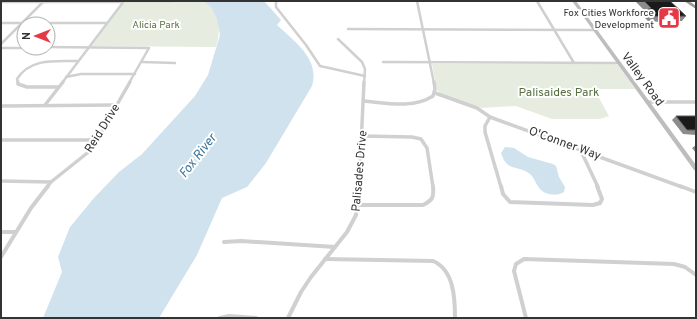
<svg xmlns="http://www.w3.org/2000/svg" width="697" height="319" viewBox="0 0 697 319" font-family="Overpass,sans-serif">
<rect width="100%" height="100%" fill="#fff"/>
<g fill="#e6ecdf">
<path d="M124 2H206C220 15 221 30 216 47L92 46Z"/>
<polygon points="432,64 614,64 618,65 635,89 594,89 609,116 600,119 552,119 516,106 481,108 441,94 437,90"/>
</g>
<g fill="#cfe2ee">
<path d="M204 1H264L281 20 277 25C295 42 320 59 312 86L266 163 247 187 222 198 197 255 159 318H43L62 272 58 257 70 227 94 198 119 172 142 154 195 96 208 75 220 35 217 19 211 7Z"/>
<path d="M505 147 514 148 528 157 553 164 556 166 559 177 565 187 564 192C559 195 554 195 549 194 534 190 538 178 527 172 514 165 507 171 501 153Z"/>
</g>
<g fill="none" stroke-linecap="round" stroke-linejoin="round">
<g stroke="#d0d0d0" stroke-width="2.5">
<polyline points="124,1 173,1"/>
<polyline points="276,1 276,7 306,45 320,66 365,76"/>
<polyline points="417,1 434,83"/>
<polyline points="537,1 574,63"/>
<polyline points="1,2 122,2"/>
<polyline points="1,23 106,23"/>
<polyline points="348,29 595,30"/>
<polyline points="338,39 362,62 365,69 364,83"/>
<polyline points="1,44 43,2"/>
<polyline points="48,47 149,48 129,83"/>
<polyline points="1,48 24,48"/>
<polyline points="142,62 175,63"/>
<polyline points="383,62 619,63"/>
<polyline points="66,77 81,74 135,74"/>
<path d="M18 83 17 79C30 58 55 61 77 61"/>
<polyline points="62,83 124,1"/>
</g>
<g stroke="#d0d0d0" stroke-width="3.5">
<polyline points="18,82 18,84 27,87 58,87"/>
<polyline points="435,93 477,108 490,117 682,187"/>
<path d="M364 101C386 103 413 109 433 96L435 89 434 82"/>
<polyline points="647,102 696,102"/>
<polyline points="45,105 63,82"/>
<polyline points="1,106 117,105"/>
<polyline points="490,117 485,126 485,132 501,187"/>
<polyline points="362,136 412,137 421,139 427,148 433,187"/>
<polyline points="1,140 97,140"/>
<polyline points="580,149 598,187"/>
<polyline points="1,181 51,182"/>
<polyline points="47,187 51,182 91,150 130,82"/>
<polyline points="359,187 364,82"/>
</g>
<g stroke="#d0d0d0" stroke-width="4">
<polyline points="501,186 503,194 510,202 593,205 600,203 602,199 597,186"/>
<polyline points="680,186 696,192"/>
<path d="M358 205H423C433 200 434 197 433 186"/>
<polyline points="1,232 16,232"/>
<polyline points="224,242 241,241 335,247"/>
<polyline points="1,257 31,208 48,186"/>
<path d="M325 259 433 261C454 270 455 298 455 318"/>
<polyline points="220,318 229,316 256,318"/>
<polyline points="288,318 301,292 311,277 347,232 356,215 359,186"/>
<polyline points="526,318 514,271 516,264 524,259 674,264 685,267 696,275"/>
</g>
<polygon fill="#bdbdbd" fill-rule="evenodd" points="572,1 576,1 696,165 696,171 694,170"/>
<polygon fill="#9a9a9a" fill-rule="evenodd" points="684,1 689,1 696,6 696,9"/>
</g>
<g fill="#8c8c8c">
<polygon points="635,1 670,1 686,16 682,21 660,22 648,21 643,16 646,12"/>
<polygon points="676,116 696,116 696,135 683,134 672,120"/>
<polygon points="696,145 696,153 692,148"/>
</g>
<g fill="#1a1a1a" stroke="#5f5f5f">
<polygon points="644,1 670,1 686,16 664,17 652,16 647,10 651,8"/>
<polygon points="676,116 696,116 696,130 687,130"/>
</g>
<defs>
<g id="civic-square" transform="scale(1.15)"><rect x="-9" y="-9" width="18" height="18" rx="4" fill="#e63946" stroke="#fff"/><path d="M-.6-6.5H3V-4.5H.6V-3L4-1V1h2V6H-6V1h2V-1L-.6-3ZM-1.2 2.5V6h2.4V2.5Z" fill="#fff"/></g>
</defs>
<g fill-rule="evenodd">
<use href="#civic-square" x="669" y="18"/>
</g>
<g text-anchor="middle" stroke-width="4" stroke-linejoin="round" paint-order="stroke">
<g font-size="10" fill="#333" stroke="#fff" text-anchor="end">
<text x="654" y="16">Fox Cities Workforce<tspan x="654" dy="12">Development</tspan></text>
</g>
<g font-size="10" fill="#56703f" stroke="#fff">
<text x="156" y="28">Alicia Park</text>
</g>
<g font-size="12" fill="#333" stroke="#fff">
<text transform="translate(643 79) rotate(54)" y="4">Valley Road</text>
<text transform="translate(102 128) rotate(-58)" y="4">Reid Drive</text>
<text transform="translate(565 143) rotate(20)" y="4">O'Conner Way</text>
<text transform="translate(359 171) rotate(-85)" y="4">Palisades Drive</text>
</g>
<g font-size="12" fill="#56703f" stroke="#fff">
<text x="559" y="96">Palisaides Park</text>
</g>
<g font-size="13" font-style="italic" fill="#3f7597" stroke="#fff">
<text transform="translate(197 155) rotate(-52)" y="5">Fox River</text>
</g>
</g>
<rect width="697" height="319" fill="none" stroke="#333333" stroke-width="4"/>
<g transform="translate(36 36) rotate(270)"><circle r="19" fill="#ffffff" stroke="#adadad"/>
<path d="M0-3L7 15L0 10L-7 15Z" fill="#e63946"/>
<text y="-6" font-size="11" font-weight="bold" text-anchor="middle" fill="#333333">N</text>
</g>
</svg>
